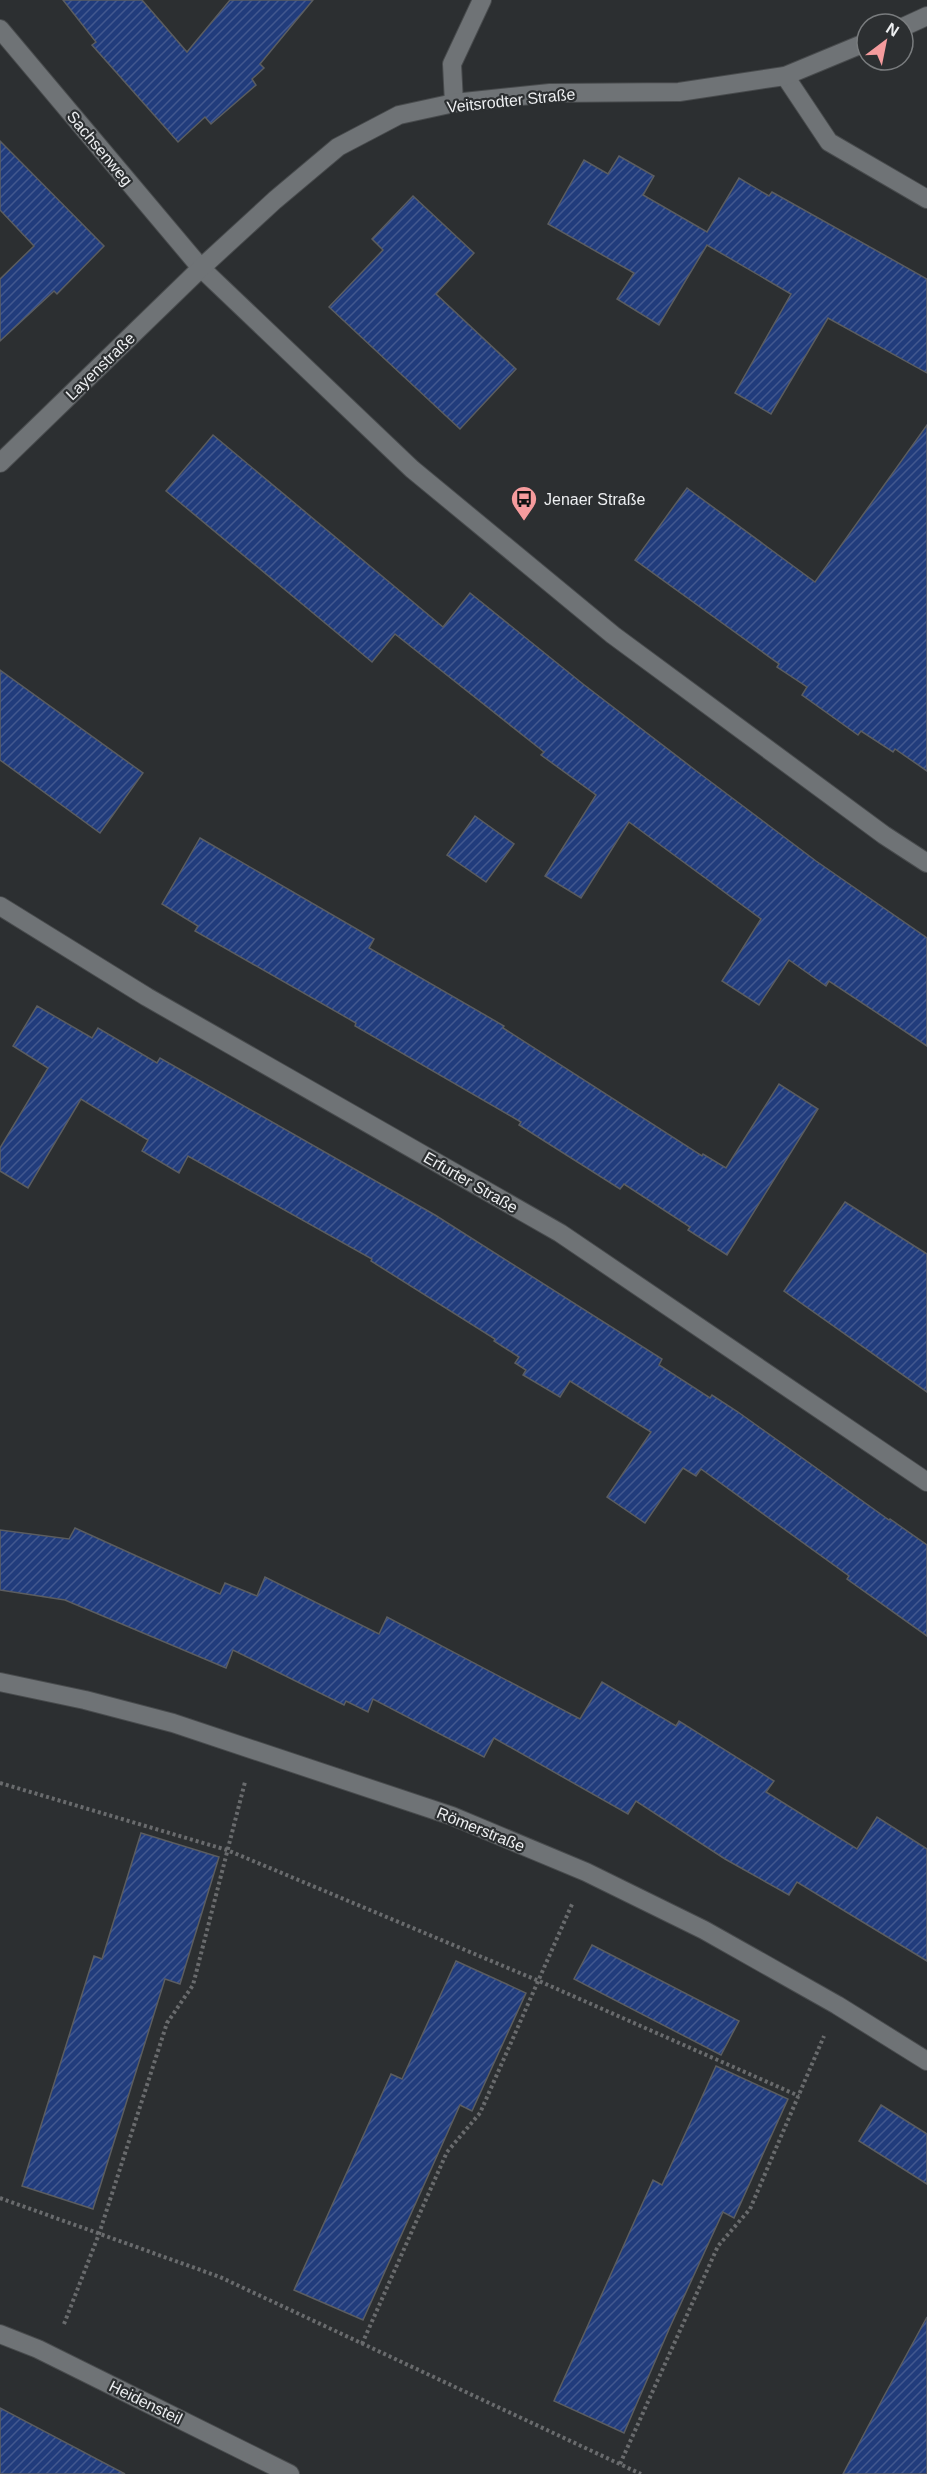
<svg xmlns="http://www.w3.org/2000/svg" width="927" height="2474" viewBox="0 0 927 2474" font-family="Arial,sans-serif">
<defs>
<pattern id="building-hatch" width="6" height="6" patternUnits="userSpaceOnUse" patternTransform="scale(1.5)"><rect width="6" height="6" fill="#213c7c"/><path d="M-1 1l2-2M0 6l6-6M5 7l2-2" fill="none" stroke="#42588f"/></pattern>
</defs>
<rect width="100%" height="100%" fill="#2c2f31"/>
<g fill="url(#building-hatch)" stroke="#5b5d60" stroke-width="1.5">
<polygon points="63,0 142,0 187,52 230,0 313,0 260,64 264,68 252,79 256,85 211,124 205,117 178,142 92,45 96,42"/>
<polygon points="0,141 104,246 57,294 54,291 0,341 0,279 34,246 0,210"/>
<polygon points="619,156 654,176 643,195 707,232 739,178 769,196 772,192 927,279 927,373 828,318 771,414 735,393 791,294 707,245 659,325 617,299 634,273 548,224 584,160 608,174"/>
<polygon points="413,196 474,253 436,294 516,369 460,429 329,307 383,250 372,239"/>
<polygon points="927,425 927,771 895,749 893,752 861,731 858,735 802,695 807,687 777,667 779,664 635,560 687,488 815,582"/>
<polygon points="213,435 443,627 470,593 583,684 699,773 816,861 927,938 927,1046 829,981 826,986 789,960 759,1005 722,981 761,919 629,822 581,898 545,876 596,795 541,755 544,752 395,634 372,662 166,491"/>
<polygon points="0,670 143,773 100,833 0,760"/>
<polygon points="475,816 514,844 486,882 447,855"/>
<polygon points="200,838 374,939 369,948 504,1026 503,1028 702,1156 703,1154 726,1168 779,1084 818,1109 727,1255 688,1230 690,1227 624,1184 620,1189 519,1125 521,1122 355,1026 356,1023 195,931 198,926 162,904"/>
<polygon points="37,1006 92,1038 98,1028 157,1063 160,1058 435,1215 662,1359 659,1365 710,1398 712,1395 738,1412 889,1520 890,1519 927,1545 927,1636 847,1579 849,1576 701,1469 696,1476 683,1468 645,1523 607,1497 651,1432 570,1381 560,1397 523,1375 526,1370 515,1363 519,1357 494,1341 495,1339 371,1261 372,1259 188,1156 179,1173 142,1151 148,1140 81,1099 28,1188 0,1171 0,1148 48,1068 13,1046"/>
<polygon points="845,1202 927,1254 927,1392 784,1291"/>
<polygon points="75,1528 220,1594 225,1583 257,1596 265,1577 379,1634 387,1617 580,1719 602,1682 676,1726 679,1721 774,1781 766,1792 857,1849 877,1817 927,1849 927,1961 797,1882 789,1895 725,1859 636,1801 628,1814 494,1738 484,1757 373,1699 368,1712 346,1701 344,1705 233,1650 226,1668 65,1600 0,1590 0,1530 69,1539"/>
<polygon points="141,1833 219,1857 180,1984 165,1979 93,2209 22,2186 94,1956 102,1959"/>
<polygon points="592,1945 739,2021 721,2055 574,1979"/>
<polygon points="456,1961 526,1993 472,2111 460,2105 363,2320 294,2290 391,2074 402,2079"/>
<polygon points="716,2066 788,2099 734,2218 723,2212 670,2327 624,2433 554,2401 653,2180 662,2185"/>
<polygon points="881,2105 927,2134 927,2184 859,2141"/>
<polygon points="927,2317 927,2474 843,2474 883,2398"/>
<polygon points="0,2408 125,2474 0,2474"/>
</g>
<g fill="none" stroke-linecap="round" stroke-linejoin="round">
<g stroke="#484b4d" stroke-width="20">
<g id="street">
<polyline points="0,29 201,268 412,469 613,635 884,835 927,863"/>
<polyline points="785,76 829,142 927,199"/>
<polyline points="454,103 452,64 482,0"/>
<polyline points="0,906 147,997 560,1233 927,1482"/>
<polyline points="0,1682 85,1700 173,1723 452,1816 586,1872 704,1930 837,2005 927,2061"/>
<polyline points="0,2334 38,2349 290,2474"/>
</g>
</g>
<g stroke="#484b4d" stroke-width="20">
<g id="secondary">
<polyline points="903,27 927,16"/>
<polyline points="0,463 201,268 275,200 338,147 399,115 454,103 550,93 679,92 785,76 867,42"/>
</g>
</g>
<g stroke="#696b6d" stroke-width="4" stroke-dasharray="3 3" stroke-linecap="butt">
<polyline points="0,1783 227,1850 539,1981 799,2096"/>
<polyline points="0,2198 220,2277 641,2474"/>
<polyline points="64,2324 99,2234 167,2023 193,1985 245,1782"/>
<polyline points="362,2344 447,2152 480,2113 573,1902"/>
<polyline points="620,2464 718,2246 750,2209 824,2036"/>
</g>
<use href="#street" stroke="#6f7376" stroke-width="18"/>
<use href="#secondary" stroke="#6f7376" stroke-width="18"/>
</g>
<defs>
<g id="bus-pin" transform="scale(1.35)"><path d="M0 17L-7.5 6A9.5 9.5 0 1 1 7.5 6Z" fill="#f59b9d" stroke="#2c2f31"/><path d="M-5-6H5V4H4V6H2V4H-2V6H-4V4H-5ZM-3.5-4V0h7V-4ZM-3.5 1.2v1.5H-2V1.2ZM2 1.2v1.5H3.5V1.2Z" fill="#111"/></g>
</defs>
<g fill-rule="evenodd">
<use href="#bus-pin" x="524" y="499"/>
</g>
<g text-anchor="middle" stroke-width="4.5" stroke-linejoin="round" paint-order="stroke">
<g font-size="16" fill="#edeff1" stroke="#2c2f31">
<text transform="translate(511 100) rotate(-6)" y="6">Veitsrodter Straße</text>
<text transform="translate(100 148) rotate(50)" y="6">Sachsenweg</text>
<text transform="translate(100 366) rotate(-44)" y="6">Layenstraße</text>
<text transform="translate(471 1182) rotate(30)" y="6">Erfurter Straße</text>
<text transform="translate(481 1829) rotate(22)" y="6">Römerstraße</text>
<text transform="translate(146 2402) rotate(26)" y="6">Heidensteil</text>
</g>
<g font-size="16" fill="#edeff1" stroke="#2c2f31" text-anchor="start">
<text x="544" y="505">Jenaer Straße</text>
</g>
</g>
<g transform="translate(885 42) rotate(32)"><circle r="28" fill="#2c2f31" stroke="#797c7e" stroke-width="1.5"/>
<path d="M0-4.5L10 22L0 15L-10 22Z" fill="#f59b9d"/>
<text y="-9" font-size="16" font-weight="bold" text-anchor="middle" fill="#edeff1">N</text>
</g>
</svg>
